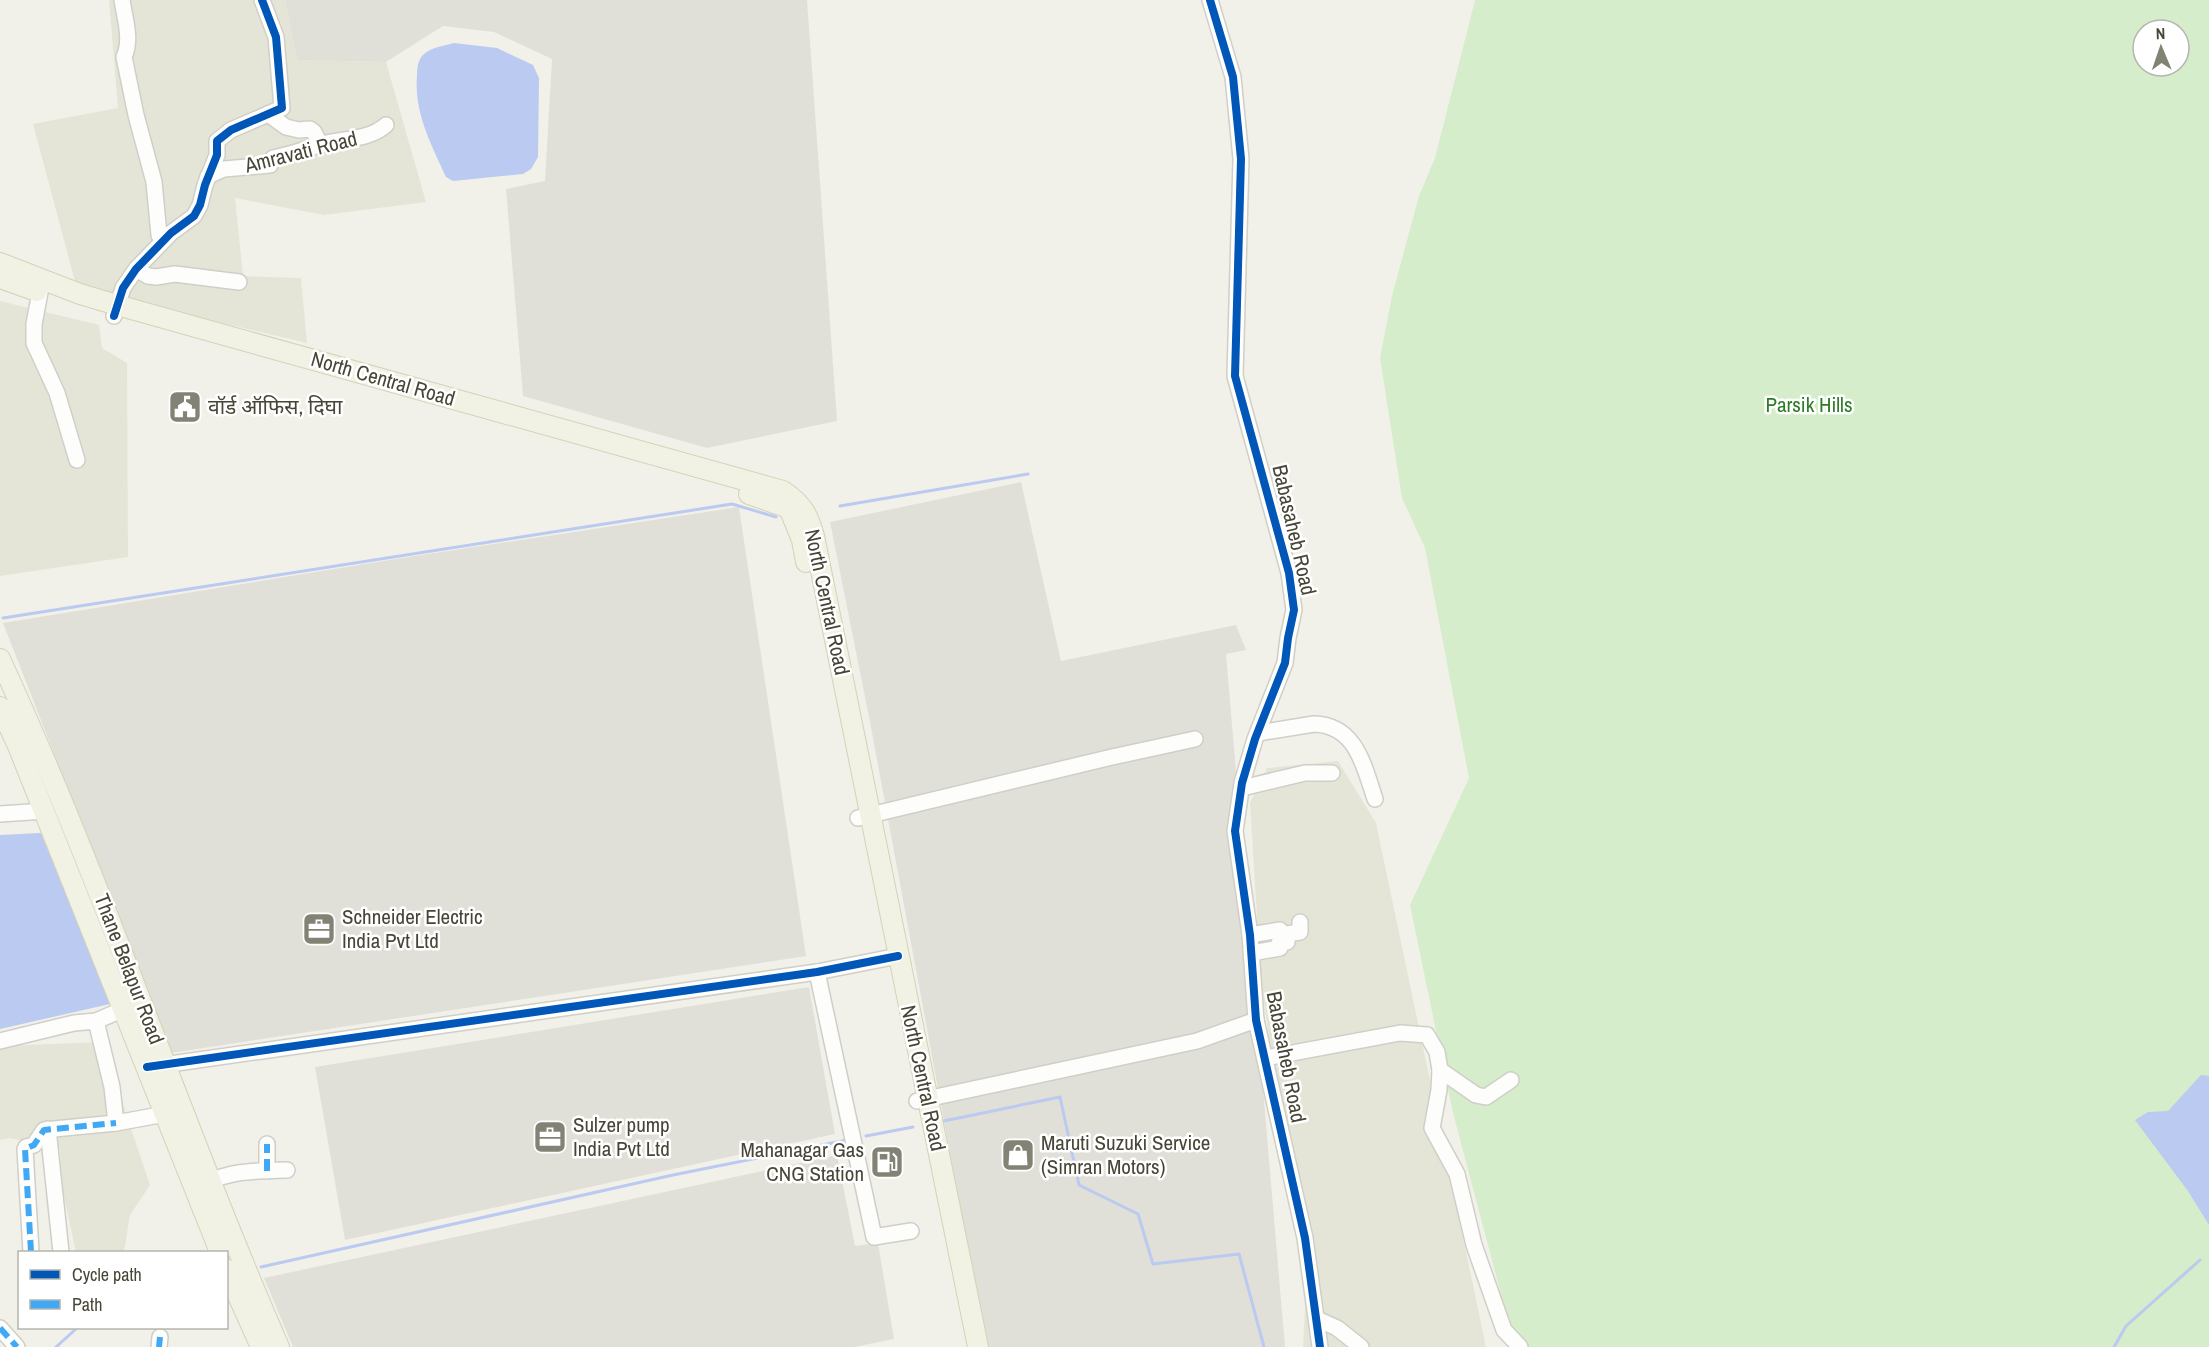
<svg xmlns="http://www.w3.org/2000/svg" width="2209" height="1347" viewBox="0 0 2209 1347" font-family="'Archivo Narrow','Noto Sans Devanagari',sans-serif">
<rect width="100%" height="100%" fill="#f1f1ea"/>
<g fill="#e5e5d7">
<polygon points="109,0 285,0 297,60 386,62 426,202 324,215 235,198 243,276 301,278 307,343 77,289 33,124 118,108"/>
<polygon points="0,301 99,325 102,348 127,363 128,557 0,576"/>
<polygon points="1338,761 1376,823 1486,1347 1303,1347 1306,1288 1261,983 1250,803 1267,768"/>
<polygon points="102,1042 150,1185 130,1215 124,1252 76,1252 62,1187 60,1149 10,1138 0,1140 0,1046"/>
</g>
<g fill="#e1e0d8">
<polygon points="285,0 807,0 837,421 707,448 523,396 506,189 545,181 552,59 494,32 443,26 386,62 297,60"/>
<polygon points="1021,482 1061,661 1236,625 1246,650 1226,654 1285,1347 986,1347 870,722 830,522"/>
<polygon points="739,507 806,956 171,1053 3,623 408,557"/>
<polygon points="809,987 835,1134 345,1240 315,1067"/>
<polygon points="837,1155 855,1246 878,1243 894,1339 854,1347 293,1347 264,1278"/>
</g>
<path fill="#d5edca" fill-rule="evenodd" d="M1475 0H2209V1347H1515L1453 1113 1410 905 1469 778 1425 548 1402 498 1380 358 1392 296 1419 196 1435 158ZM2143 30H2179V66H2143Z"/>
<g fill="#bacaf0">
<path d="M454 43 497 48 533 65 539 78 538 157 531 169 523 174 453 181 446 177C431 144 414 113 417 76 417 68 418 59 424 54 432 47 444 46 454 43Z"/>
<polygon points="41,833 110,1004 0,1029 0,835"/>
<polygon points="2201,1075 2209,1076 2209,1225 2188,1191 2135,1120 2148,1112 2168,1111"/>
</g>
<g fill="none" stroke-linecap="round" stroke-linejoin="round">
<g stroke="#bacaf0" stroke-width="3">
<polyline points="840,506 1028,474"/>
<polyline points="3,618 732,504 776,517"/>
<polyline points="939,1122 1060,1097 1079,1185 1138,1214 1153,1264 1239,1254 1264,1347"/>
<polyline points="866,1136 913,1127"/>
<polyline points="261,1267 673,1175 847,1140"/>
<polyline points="56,1347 77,1328"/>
<polyline points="2114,1347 2126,1326 2200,1260"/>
</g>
<g stroke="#cfcfc8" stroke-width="18">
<g id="minor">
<path d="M122 0C125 20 132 39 124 57L136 115 154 182 159 235 166 238"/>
<polyline points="1210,0 1233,77 1241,159 1235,376 1289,573 1294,610 1288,638 1285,663 1255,739 1242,783 1235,831 1250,935 1256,1020 1305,1238 1320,1347"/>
<polyline points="268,114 286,127 299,130 310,129 314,132 320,144"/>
<path d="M208 176 224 169 270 165 273 158C289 155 303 150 319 145 341 138 368 141 386 125"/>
<polyline points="136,269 148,276 156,277 175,274 239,282"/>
<polyline points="42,282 34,324 34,343 57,393 77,460"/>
<polyline points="114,316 123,288 136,269 171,233 194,216 200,205 205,185 217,155 217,141 231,130 282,108 276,37 262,0"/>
<path d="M1258 733 1314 724C1356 725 1364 766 1375 799"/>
<polyline points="1242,788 1305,773 1332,773"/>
<polyline points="0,814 45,811"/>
<polyline points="858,818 1112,757 1195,739"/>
<polyline points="1250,935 1280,930"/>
<polyline points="1252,953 1280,948 1279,943 1287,942 1287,934 1300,932 1300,922"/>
<polyline points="817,972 874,1237 911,1231"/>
<polyline points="96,1021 112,1087 116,1123"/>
<polyline points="0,1041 74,1023 96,1021 131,1006"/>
<polyline points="1265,1058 1400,1033 1427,1035 1437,1052 1440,1070 1439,1090 1432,1128 1457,1174 1474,1245 1504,1330 1520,1347"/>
<polyline points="156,1066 817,972 898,956"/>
<polyline points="1440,1070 1476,1095 1486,1097 1511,1080"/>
<polyline points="917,1101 1197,1041 1256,1020"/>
<polyline points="48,1129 61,1252"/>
<polyline points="267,1171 267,1144"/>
<path d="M203 1184C234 1170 254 1171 287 1170"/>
<polyline points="31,1252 25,1149 26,1147 34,1145 44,1130 116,1123 165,1114"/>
<polyline points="1317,1319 1337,1328 1361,1347"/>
<polyline points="0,1328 17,1347"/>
<polyline points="159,1347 160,1337"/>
</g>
</g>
<g stroke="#d3d3b7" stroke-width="22">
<g id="major">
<path d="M0 263 80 294 117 305 783 491C802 504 808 514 814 536L978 1347"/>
<polyline points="0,278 37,291"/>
<polyline points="749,494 789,508 802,540 806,562"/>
<path d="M0 659C104 884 180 1120 279 1347"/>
<polyline points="0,707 18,746 220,1252"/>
<polyline points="226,1269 261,1347"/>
</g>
</g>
<use href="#minor" stroke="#fdfdfc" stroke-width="15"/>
<use href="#major" stroke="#f1f1e4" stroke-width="20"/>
<g stroke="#3fa9f5" stroke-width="6" stroke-dasharray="12 6" stroke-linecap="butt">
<polyline points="267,1171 267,1144"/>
<polyline points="31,1252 25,1149 34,1145 44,1130 116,1123"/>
<polyline points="0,1328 17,1347"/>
<polyline points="159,1347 160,1337"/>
</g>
<g stroke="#fff" stroke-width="11">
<g id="cycleway">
<polyline points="1210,0 1233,77 1241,159 1235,376 1289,573 1294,610 1288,638 1285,663 1255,739 1242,783 1235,831 1250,935 1256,1020 1305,1238 1320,1347"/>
<polyline points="114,316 123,288 136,269 171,233 194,216 200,205 205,185 217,155 217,141 231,130 282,108 276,37 262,0"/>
<polyline points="147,1067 817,972 898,956"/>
</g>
</g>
<use href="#cycleway" stroke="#0057b8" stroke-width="8"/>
</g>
<defs>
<g id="civic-square" transform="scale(1.725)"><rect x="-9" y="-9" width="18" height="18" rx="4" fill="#828275" stroke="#fff"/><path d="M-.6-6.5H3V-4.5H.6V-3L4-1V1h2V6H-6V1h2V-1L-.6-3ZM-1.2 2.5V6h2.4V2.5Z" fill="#fff"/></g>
<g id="office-square" transform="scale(1.725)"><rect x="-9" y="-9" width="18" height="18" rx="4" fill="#828275" stroke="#fff"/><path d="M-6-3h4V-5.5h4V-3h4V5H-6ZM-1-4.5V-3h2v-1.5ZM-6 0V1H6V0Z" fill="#fff"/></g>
<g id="shop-square" transform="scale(1.725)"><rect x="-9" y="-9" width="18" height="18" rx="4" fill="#828275" stroke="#fff"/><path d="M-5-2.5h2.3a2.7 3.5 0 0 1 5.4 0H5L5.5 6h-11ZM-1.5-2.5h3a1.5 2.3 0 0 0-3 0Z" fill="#fff"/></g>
<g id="fuel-square" transform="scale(1.725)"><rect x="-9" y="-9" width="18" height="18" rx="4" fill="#828275" stroke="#fff"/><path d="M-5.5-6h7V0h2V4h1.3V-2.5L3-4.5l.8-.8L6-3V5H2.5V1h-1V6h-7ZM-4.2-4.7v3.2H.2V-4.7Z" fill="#fff"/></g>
</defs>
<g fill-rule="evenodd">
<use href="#civic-square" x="185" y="407"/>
<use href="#office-square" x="319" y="929"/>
<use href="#office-square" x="550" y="1137"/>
<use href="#shop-square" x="1018" y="1155"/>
<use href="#fuel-square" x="887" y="1162"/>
</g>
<g text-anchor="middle" stroke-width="5" stroke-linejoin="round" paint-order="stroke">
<g font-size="21" fill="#474636" stroke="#fff">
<text transform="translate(301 152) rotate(-14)" y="7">Amravati Road</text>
<text transform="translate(383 379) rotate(16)" y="7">North Central Road</text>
<text transform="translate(1294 530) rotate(77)" y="7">Babasaheb Road</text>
<text transform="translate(827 602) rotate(78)" y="7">North Central Road</text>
<text transform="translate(129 969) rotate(69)" y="7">Thane Belapur Road</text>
<text transform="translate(1286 1057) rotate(79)" y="7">Babasaheb Road</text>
<text transform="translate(923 1078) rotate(78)" y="7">North Central Road</text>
</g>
<g font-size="21" fill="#2f7b27" stroke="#fff">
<text x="1809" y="412">Parsik Hills</text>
</g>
<g font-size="21" fill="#474636" stroke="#fff" text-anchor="start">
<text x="208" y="414">वॉर्ड ऑफिस, दिघा</text>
<text x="342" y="924">Schneider Electric<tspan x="342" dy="24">India Pvt Ltd</tspan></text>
<text x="573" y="1132">Sulzer pump<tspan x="573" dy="24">India Pvt Ltd</tspan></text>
<text x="1041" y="1150">Maruti Suzuki Service<tspan x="1041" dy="24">(Simran Motors)</tspan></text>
<text x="864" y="1157" text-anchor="end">Mahanagar Gas<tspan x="864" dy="24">CNG Station</tspan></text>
</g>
</g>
<rect x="18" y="1251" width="210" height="78" fill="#ffffff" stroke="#b5b5af" stroke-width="1.5"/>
<rect x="30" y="1270" width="30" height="9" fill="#0057b8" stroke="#b5b5af" stroke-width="1.5"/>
<text x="72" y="1281" font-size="18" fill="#474636">Cycle path</text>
<rect x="30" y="1300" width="30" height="9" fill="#3fa9f5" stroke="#b5b5af" stroke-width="1.5"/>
<text x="72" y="1311" font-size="18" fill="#474636">Path</text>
<g transform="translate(2161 48) rotate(358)"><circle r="28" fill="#ffffff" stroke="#b5b5af" stroke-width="1.5"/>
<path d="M0-4.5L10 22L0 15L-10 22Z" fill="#828275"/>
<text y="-9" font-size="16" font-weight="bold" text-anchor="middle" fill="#474636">N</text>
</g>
</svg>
